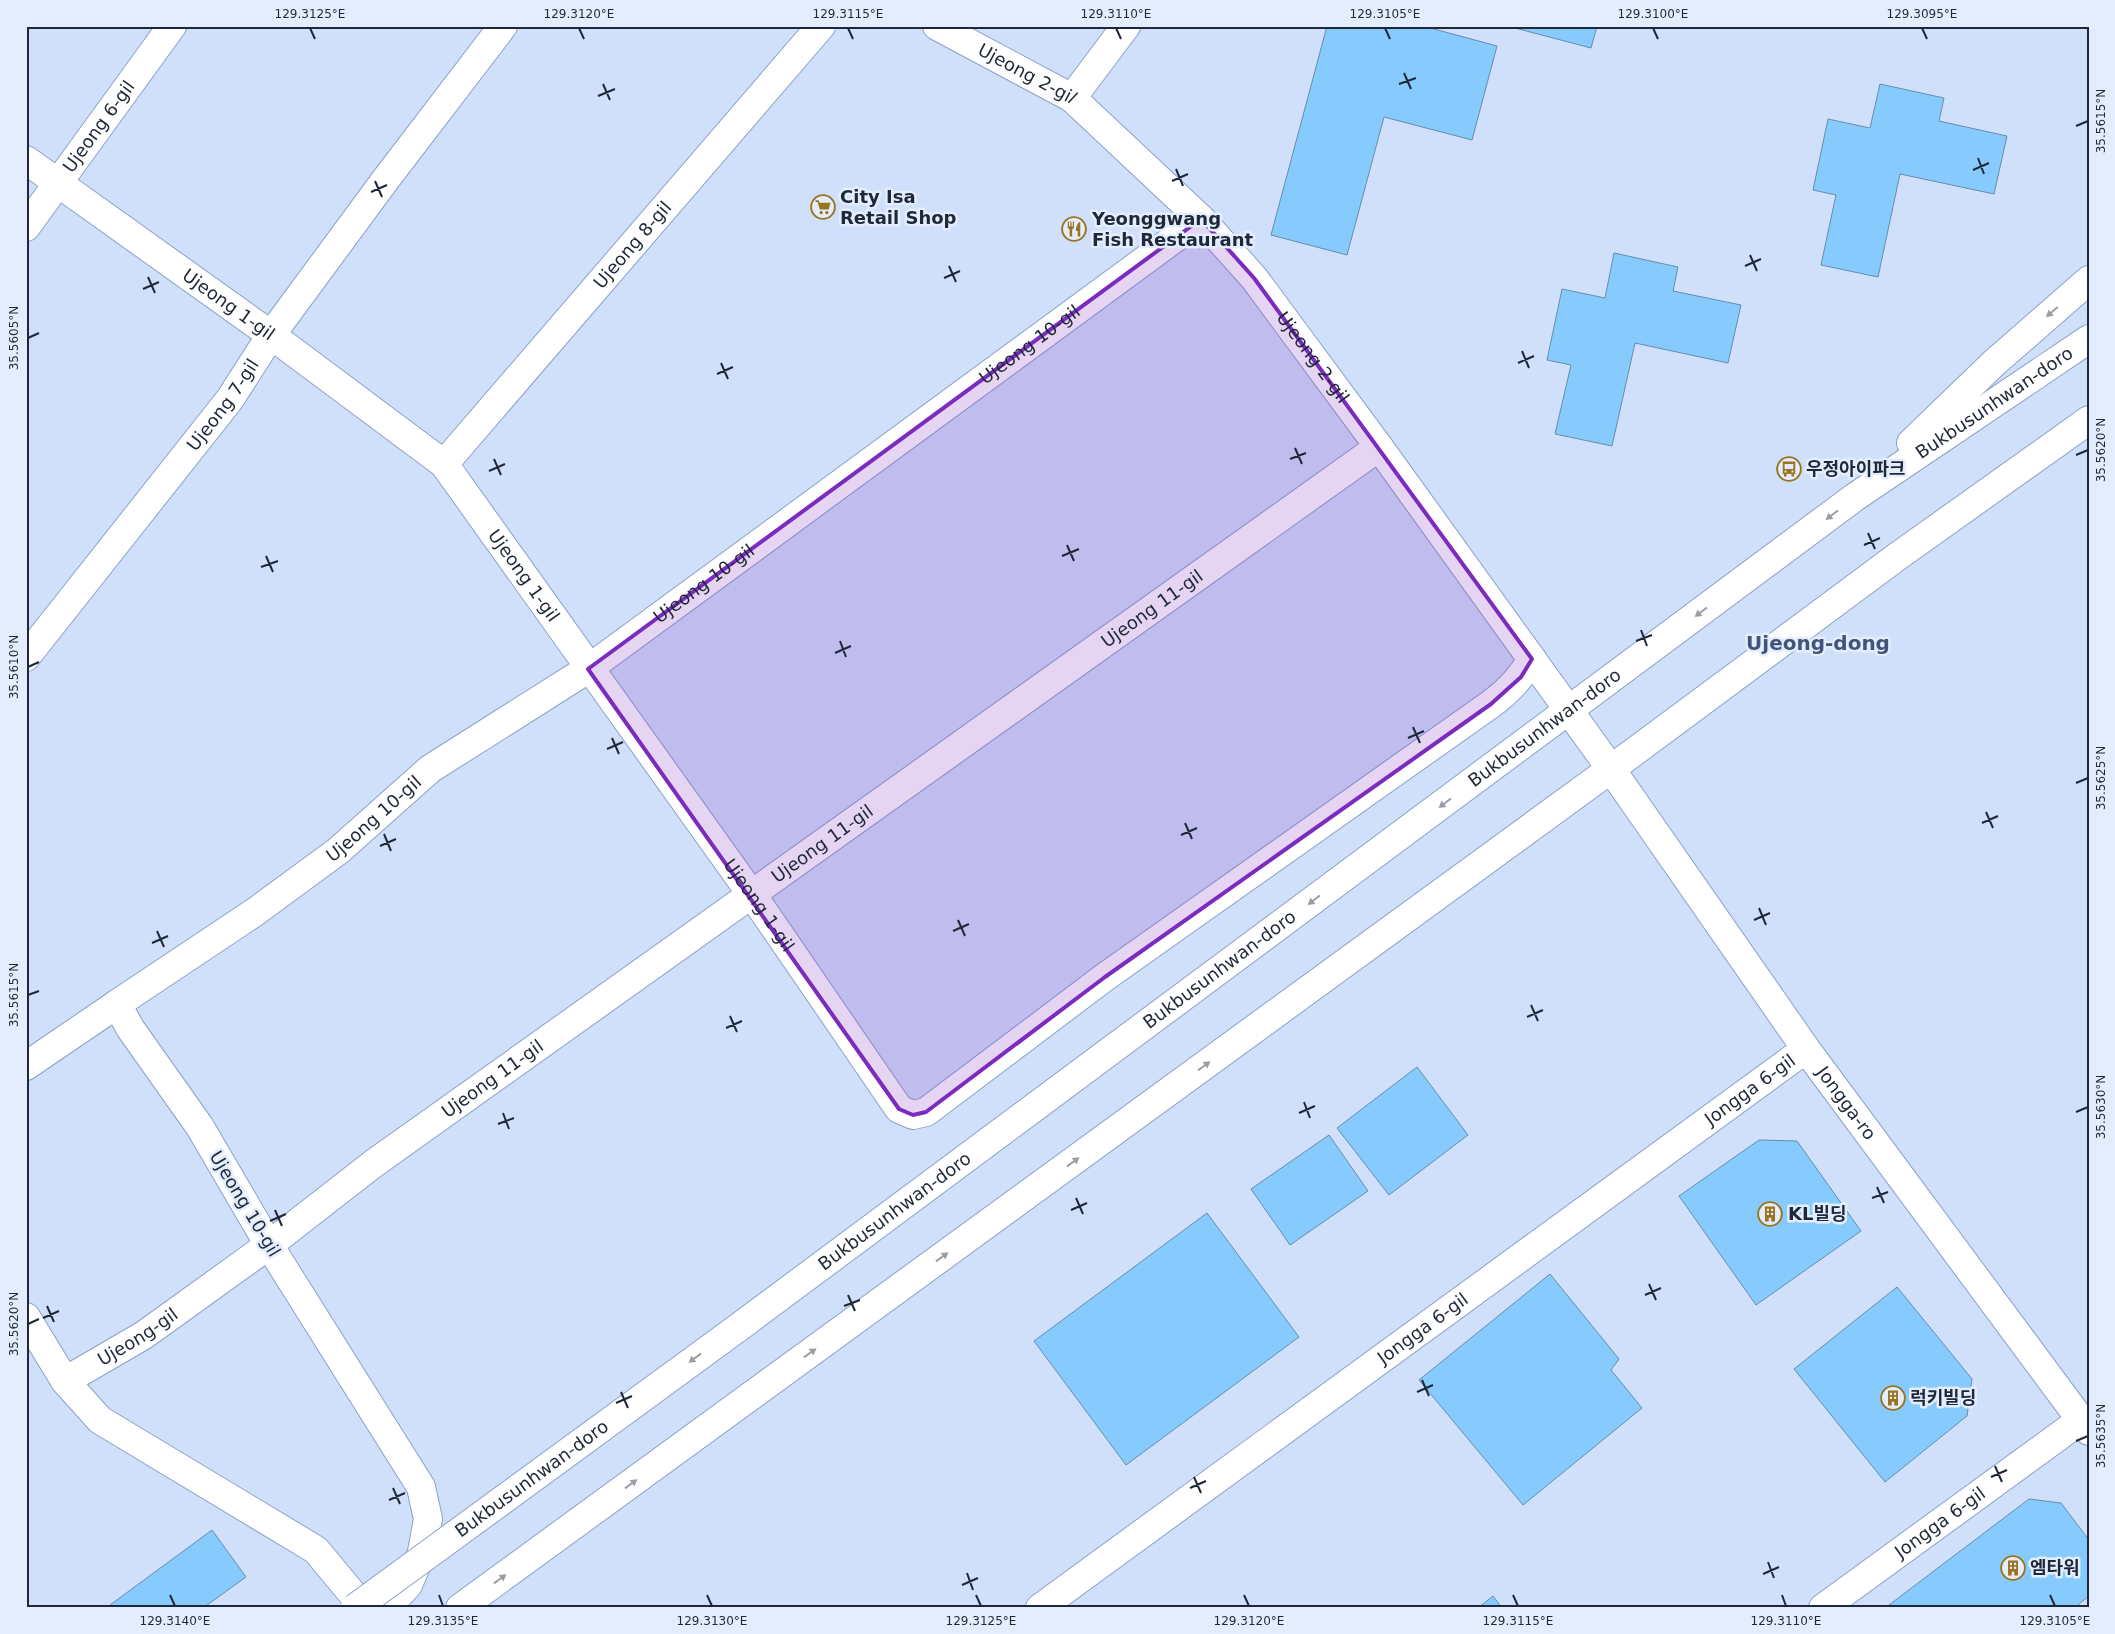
<svg xmlns="http://www.w3.org/2000/svg" width="2115" height="1634" viewBox="0 0 2115 1634" font-family="'DejaVu Sans','Noto Sans KR',sans-serif">
<rect width="100%" height="100%" fill="#d1e0fa"/>
<g fill="#87cbfe" stroke="#658dac">
<polygon points="1327,26 1423,26 1497,46 1472,140 1384,117 1347,255 1271,235"/>
<polygon points="1516,26 1597,26 1591,48 1515,28"/>
<polygon points="1880,84 1944,98 1939,121 2007,136 1994,194 1900,174 1878,277 1821,265 1836,195 1813,190 1828,119 1870,128"/>
<polygon points="1614,253 1678,267 1673,291 1741,305 1728,363 1635,343 1612,446 1555,434 1571,365 1547,360 1562,289 1605,298"/>
<polygon points="1417,1067 1468,1135 1389,1195 1337,1128"/>
<polygon points="1329,1135 1368,1191 1290,1245 1251,1189"/>
<polygon points="1759,1140 1797,1141 1861,1231 1756,1305 1679,1196"/>
<polygon points="1207,1213 1299,1337 1126,1465 1034,1341"/>
<polygon points="1550,1274 1619,1359 1611,1370 1642,1408 1523,1505 1419,1380"/>
<polygon points="1897,1287 1972,1379 1967,1416 1885,1482 1794,1369"/>
<polygon points="2029,1499 2061,1503 2089,1540 2089,1596 2074,1608 1885,1608"/>
<polygon points="212,1530 246,1577 203,1608 106,1608"/>
<polygon points="1493,1596 1502,1608 1478,1608"/>
</g>
<g fill="none" stroke-linecap="round" stroke-linejoin="round">
<g stroke="#8ba1c9" stroke-width="30">
<g id="street">
<polyline points="1072,98 1126,26"/>
<path id="s1" d="M26 160 271 335 444 464 762 909 899 1109 913 1115 926 1112 1105 977 1491 704C1509 691 1521 678 1532 659"/>
<path id="s2" d="M26 227 172 26"/>
<path id="s3" d="M444 464 821 26"/>
<path id="s4" d="M26 657 230 399 271 335 386 179 503 26"/>
<polyline points="26,1066 117,1004"/>
<path id="s5" d="M26 1317 65 1381 144 1335 269 1245 373 1164 1379 447"/>
<polyline points="65,1381 100,1420 316,1550 364,1608"/>
<path id="s6" d="M386 1608 408 1585 422 1552 428 1519 421 1487 269 1245 200 1127 130 1028 117 1004 255 912 338 851 430 769 588 669 1201 219"/>
<path id="s7" d="M1040 1608 1806 1049"/>
<path id="s8" d="M1823 1608 2081 1420"/>
</g>
</g>
<g stroke="#8ba1c9" stroke-width="30">
<g id="secondary">
<path id="s9" d="M937 26 1072 98 1201 219 1254 278 1379 447 1611 769 1806 1049 2089 1431"/>
<polyline points="1911,443 1994,363 2089,280"/>
<path id="s10" d="M735 1330 1855 497 2089 339"/>
<polyline points="460,1608 1611,769 1898,556 2089,420"/>
</g>
</g>
<use href="#street" stroke="#fff" stroke-width="28"/>
<use href="#secondary" stroke="#fff" stroke-width="28"/>
<g stroke="#8ba1c9" stroke-width="30" stroke-linecap="butt">
<g id="secondary-bridge">
<path id="s11" d="M355 1608 735 1330"/>
</g>
</g>
<use href="#secondary-bridge" stroke="#fff" stroke-width="28"/>
</g>
<defs><path id="oneway-solid" d="M-6-.8H1V-3.2L6.5 0L1 3.2V.8H-6Z" transform="scale(1.25)"/></defs>
<g fill="#9a9ea5">
<use href="#oneway-solid" transform="translate(2052 312) rotate(139)"/>
<use href="#oneway-solid" transform="translate(1832 515) rotate(143)"/>
<use href="#oneway-solid" transform="translate(1701 612) rotate(143)"/>
<use href="#oneway-solid" transform="translate(1445 803) rotate(143)"/>
<use href="#oneway-solid" transform="translate(1314 900) rotate(143)"/>
<use href="#oneway-solid" transform="translate(1204 1066) rotate(-36)"/>
<use href="#oneway-solid" transform="translate(1073 1162) rotate(-36)"/>
<use href="#oneway-solid" transform="translate(942 1257) rotate(-36)"/>
<use href="#oneway-solid" transform="translate(810 1353) rotate(-36)"/>
<use href="#oneway-solid" transform="translate(695 1358) rotate(144)"/>
<use href="#oneway-solid" transform="translate(631 1484) rotate(-36)"/>
<use href="#oneway-solid" transform="translate(500 1579) rotate(-36)"/>
</g>
<path fill="#7b2cbf" fill-opacity="0.2" stroke="#7b2cbf" stroke-width="4" stroke-linejoin="round" d="M1201 219 1254 278 1532 659 1521 677 1491 704 1105 977 926 1112 913 1115 899 1109 588 669Z"/>
<path fill="none" stroke="#1f2838" stroke-width="2" d="M310 28 315 39M579 28 584 39M848 28 853 39M1116 28 1121 39M1385 28 1390 39M1653 28 1658 39M1922 28 1927 39M1404 73 1411 89M603 84 610 100M1399 84 1416 78M598 96 615 89M2076 126 2088 121M1978 158 1984 174M1176 169 1183 186M1973 170 1989 163M375 181 382 197M1172 181 1188 174M371 192 387 185M1750 255 1757 271M949 266 956 282M1745 266 1761 259M148 277 155 293M944 278 960 271M143 289 159 282M28 338 39 333M1522 351 1529 368M721 363 728 379M1518 363 1534 356M717 374 733 367M1295 448 1302 464M2076 455 2088 450M494 459 501 475M1290 459 1306 453M489 471 505 464M1868 533 1875 549M1067 545 1074 561M1864 545 1880 538M266 556 273 572M1062 556 1079 549M261 567 278 561M1641 630 1647 646M840 641 846 657M1636 641 1652 635M835 653 851 646M28 667 39 662M1413 727 1420 743M612 738 619 754M1408 738 1424 731M607 749 623 742M2076 783 2088 778M1986 812 1993 828M1185 823 1192 839M1982 823 1998 816M384 834 391 851M1181 835 1197 828M380 846 396 839M1759 908 1766 925M958 920 965 936M1754 920 1770 913M157 931 164 947M953 931 969 924M152 943 168 936M28 995 39 991M1531 1005 1538 1021M730 1016 737 1032M1527 1017 1543 1010M726 1028 742 1021M1304 1102 1310 1118M2076 1112 2088 1107M503 1113 509 1129M1299 1113 1315 1106M498 1124 514 1118M1877 1187 1884 1203M1076 1198 1083 1214M1872 1198 1888 1192M275 1210 282 1226M1071 1210 1087 1203M270 1221 286 1214M1649 1284 1656 1300M848 1295 855 1311M1645 1295 1661 1288M47 1306 54 1322M844 1306 860 1300M43 1318 59 1311M28 1324 39 1319M1422 1380 1429 1396M621 1392 628 1408M1417 1392 1433 1385M616 1403 632 1396M2076 1441 2088 1436M1995 1466 2002 1482M1194 1477 1201 1493M1991 1477 2007 1470M393 1488 400 1504M1190 1488 1206 1481M389 1500 405 1493M1768 1562 1774 1578M967 1573 973 1590M1763 1574 1779 1567M962 1585 978 1578M170 1595 175 1606M439 1595 443 1606M707 1595 712 1606M976 1595 981 1606M1244 1595 1249 1606M1513 1595 1518 1606M1782 1595 1786 1606M2050 1595 2055 1606"/>
<defs>
<g id="supermarket-ring" transform="scale(1.25)"><circle r="9.5" fill="#e3edfe" stroke="#9a741f" stroke-width="1.5"/><path d="M-6-5.5h2.5l.6 2H6L4.5 2H-2.5L-4.4-4H-6ZM-1.5 3.2a1.3 1.3 0 1 0 .1 0ZM3 3.2a1.3 1.3 0 1 0 .1 0Z" fill="#9a741f"/></g>
<g id="restaurant-ring" transform="scale(1.25)"><circle r="9.5" fill="#e3edfe" stroke="#9a741f" stroke-width="1.5"/><path d="M-5-6h1v4h1v-4h1v4h1v-4h1v5L-1.5 .5V6h-2V.5L-5-1ZM5-6V6H3V1.5H1.5Q1.5-4 5-6Z" fill="#9a741f"/></g>
<g id="bus-ring" transform="scale(1.25)"><circle r="9.5" fill="#e3edfe" stroke="#9a741f" stroke-width="1.5"/><path d="M-5-6H5V4H4V6H2V4H-2V6H-4V4H-5ZM-3.5-4V0h7V-4ZM-3.5 1.2v1.5H-2V1.2ZM2 1.2v1.5H3.5V1.2Z" fill="#9a741f"/></g>
<g id="building-ring" transform="scale(1.25)"><circle r="9.5" fill="#e3edfe" stroke="#9a741f" stroke-width="1.5"/><path d="M-4-6H4V6H1V3H-1V6H-4ZM-2.5-4.3h1.7v1.8h-1.7ZM.8-4.3h1.7v1.8H.8ZM-2.5-1h1.7V.8h-1.7ZM.8-1h1.7V.8H.8Z" fill="#9a741f"/></g>
</defs>
<g fill-rule="evenodd">
<use href="#supermarket-ring" x="823" y="207"/>
<use href="#restaurant-ring" x="1074" y="229"/>
<use href="#bus-ring" x="1789" y="469"/>
<use href="#building-ring" x="1770" y="1214"/>
<use href="#building-ring" x="1893" y="1398"/>
<use href="#building-ring" x="2013" y="1568"/>
</g>
<g text-anchor="middle" stroke-width="5" stroke-linejoin="round" paint-order="stroke">
<g font-size="18" fill="#1f2838" stroke="#e3edfe">
<text dy="6" stroke="none"><textPath href="#s9" startOffset="102">Ujeong 2-gil</textPath></text>
<text dy="6" stroke="none"><textPath href="#s2" startOffset="124">Ujeong 6-gil</textPath></text>
<text dy="6" stroke="none"><textPath href="#s3" startOffset="289">Ujeong 8-gil</textPath></text>
<text dy="6" stroke="none"><textPath href="#s1" startOffset="249">Ujeong 1-gil</textPath></text>
<text dy="6" stroke="none"><textPath href="#s6" startOffset="1832">Ujeong 10-gil</textPath></text>
<text dy="6" stroke="none"><textPath href="#s9" startOffset="508">Ujeong 2-gil</textPath></text>
<text dy="6" stroke="none"><textPath href="#s10" startOffset="1564">Bukbusunhwan-doro</textPath></text>
<text dy="6" stroke="none"><textPath href="#s4" startOffset="320">Ujeong 7-gil</textPath></text>
<text dy="6" stroke="none"><textPath href="#s1" startOffset="654">Ujeong 1-gil</textPath></text>
<text dy="6" stroke="none"><textPath href="#s6" startOffset="1428">Ujeong 10-gil</textPath></text>
<text dy="6" stroke="none"><textPath href="#s5" startOffset="1409">Ujeong 11-gil</textPath></text>
<text dy="6" stroke="none"><textPath href="#s10" startOffset="1009">Bukbusunhwan-doro</textPath></text>
<text dy="6" stroke="none"><textPath href="#s6" startOffset="1022">Ujeong 10-gil</textPath></text>
<text dy="6" stroke="none"><textPath href="#s5" startOffset="1004">Ujeong 11-gil</textPath></text>
<text dy="6" stroke="none"><textPath href="#s1" startOffset="1059">Ujeong 1-gil</textPath></text>
<text dy="6" stroke="none"><textPath href="#s10" startOffset="604">Bukbusunhwan-doro</textPath></text>
<text dy="6" stroke="none"><textPath href="#s5" startOffset="599">Ujeong 11-gil</textPath></text>
<text dy="6" stroke="none"><textPath href="#s7" startOffset="879">Jongga 6-gil</textPath></text>
<text dy="6" stroke="none"><textPath href="#s9" startOffset="1425">Jongga-ro</textPath></text>
<text transform="translate(245 1204) rotate(59)" y="6">Ujeong 10-gil</text>
<text dy="6" stroke="none"><textPath href="#s10" startOffset="199">Bukbusunhwan-doro</textPath></text>
<text dy="6" stroke="none"><textPath href="#s7" startOffset="474">Jongga 6-gil</textPath></text>
<text dy="6" stroke="none"><textPath href="#s5" startOffset="160">Ujeong-gil</textPath></text>
<text dy="6" stroke="none"><textPath href="#s11" startOffset="219">Bukbusunhwan-doro</textPath></text>
<text dy="6" stroke="none"><textPath href="#s8" startOffset="145">Jongga 6-gil</textPath></text>
</g>
<g font-size="18" font-weight="bold" fill="#1f2838" stroke="#e3edfe" text-anchor="start">
<text x="840" y="203">City Isa<tspan x="840" dy="21">Retail Shop</tspan></text>
<text x="1092" y="225">Yeonggwang<tspan x="1092" dy="21">Fish Restaurant</tspan></text>
<text x="1806" y="475">우정아이파크</text>
<text x="1788" y="1220">KL빌딩</text>
<text x="1910" y="1404">럭키빌딩</text>
<text x="2030" y="1574">엠타워</text>
</g>
<g font-size="20" font-weight="bold" fill="#425579" stroke="#e3edfe">
<text x="1818" y="650">Ujeong-dong</text>
</g>
</g>
<rect width="2115" height="1634" fill="none" stroke="#e3edfe" stroke-width="55"/>
<rect x="28" y="28" width="2060" height="1578" fill="none" stroke="#1f2838" stroke-width="2"/>
<g font-size="12" text-anchor="middle" fill="#1f2838">
<text x="310" y="18">129.3125°E</text>
<text x="579" y="18">129.3120°E</text>
<text x="848" y="18">129.3115°E</text>
<text x="1116" y="18">129.3110°E</text>
<text x="1385" y="18">129.3105°E</text>
<text x="1653" y="18">129.3100°E</text>
<text x="1922" y="18">129.3095°E</text>
<text transform="translate(2101 121) rotate(-90)" y="4">35.5615°N</text>
<text transform="translate(14 338) rotate(-90)" y="4">35.5605°N</text>
<text transform="translate(2101 450) rotate(-90)" y="4">35.5620°N</text>
<text transform="translate(14 667) rotate(-90)" y="4">35.5610°N</text>
<text transform="translate(2101 778) rotate(-90)" y="4">35.5625°N</text>
<text transform="translate(14 995) rotate(-90)" y="4">35.5615°N</text>
<text transform="translate(2101 1107) rotate(-90)" y="4">35.5630°N</text>
<text transform="translate(14 1324) rotate(-90)" y="4">35.5620°N</text>
<text transform="translate(2101 1436) rotate(-90)" y="4">35.5635°N</text>
<text x="175" y="1625">129.3140°E</text>
<text x="443" y="1625">129.3135°E</text>
<text x="712" y="1625">129.3130°E</text>
<text x="981" y="1625">129.3125°E</text>
<text x="1249" y="1625">129.3120°E</text>
<text x="1518" y="1625">129.3115°E</text>
<text x="1786" y="1625">129.3110°E</text>
<text x="2055" y="1625">129.3105°E</text>
</g>
</svg>
